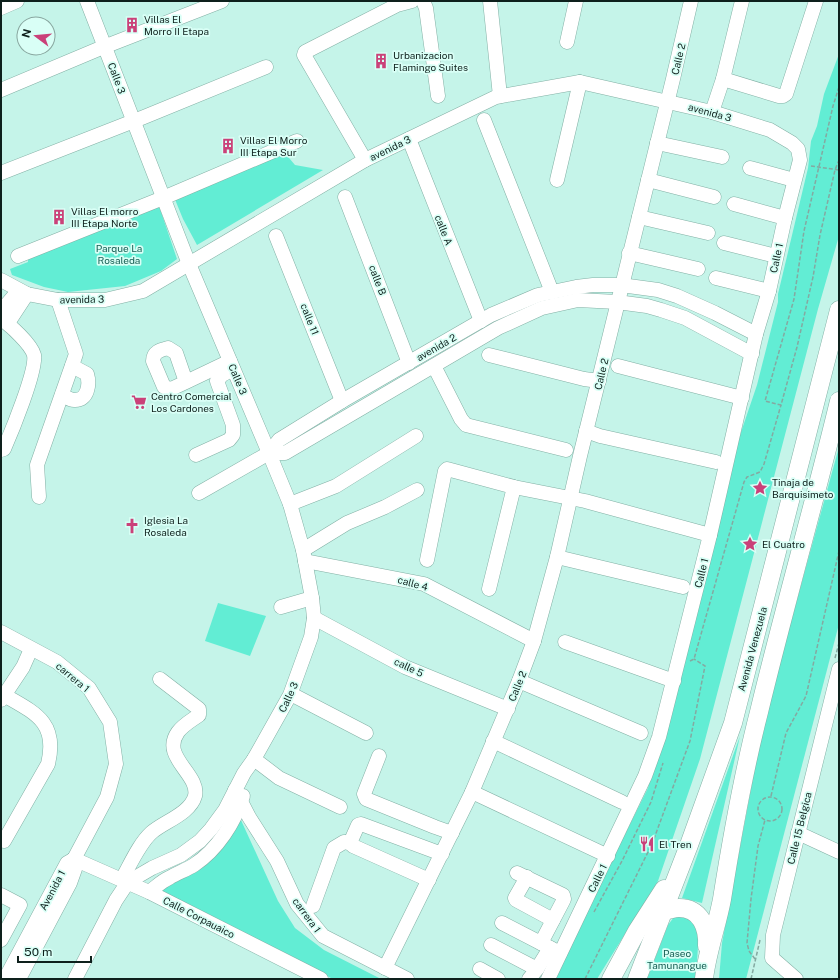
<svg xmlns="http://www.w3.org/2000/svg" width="840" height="980" viewBox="0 0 840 980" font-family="'Public Sans',sans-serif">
<rect width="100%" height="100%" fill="#c5f4e9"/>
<g fill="#62edd4">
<polygon points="839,54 839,236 818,309 700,759 658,881 597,979 553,979 648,788 739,438 757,385 778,302 778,294 808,168 811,141 817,126 824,94"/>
<polygon points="284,152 295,165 323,170 197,245 183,219 174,197"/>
<polygon points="158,203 177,259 161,271 125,286 68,292 44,287 12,275 10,269 28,262 28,256"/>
<polygon points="839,447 839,624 746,979 719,979 722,943 764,720"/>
<polygon points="218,603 266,616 250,656 205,641"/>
<polygon points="740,736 702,903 682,898"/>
<polygon points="240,818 278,901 295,928 324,950 381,979 333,979 160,894 167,880"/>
<polygon points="685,913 699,929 696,979 647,979 668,925 674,917"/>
</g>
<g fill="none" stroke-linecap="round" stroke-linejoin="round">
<g stroke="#83b0a5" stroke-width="15">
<g id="minor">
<polyline points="423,1 426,8 438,96"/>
<polyline points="490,1 500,96"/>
<polyline points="1,8 17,1"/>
<polyline points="567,42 576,1"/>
<polyline points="723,79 779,96 783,96 786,94 816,1"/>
<polyline points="1,90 101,48 222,1"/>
<polyline points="712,112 723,79 742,1"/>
<polyline points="484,120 552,292"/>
<polyline points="409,139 481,321"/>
<polyline points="657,143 722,157"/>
<polyline points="365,160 304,55 305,52 397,5 412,1"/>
<polyline points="750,168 794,180"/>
<polyline points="1,173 144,117 266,67"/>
<polyline points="557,180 580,82"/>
<polyline points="648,180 714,197"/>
<polyline points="345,197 409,363"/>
<polyline points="734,204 785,218"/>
<polyline points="639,217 708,233"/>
<polyline points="276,236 342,401"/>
<polyline points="724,243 776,256"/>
<polyline points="629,253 698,269"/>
<polyline points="18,256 163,198 297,141"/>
<polyline points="716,278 769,291"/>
<polyline points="1,280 27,294 58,300 105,300 143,291 365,160 496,97 580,82 712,112 770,130 792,143 798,149 800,160 785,218 769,291 756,334 710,535 659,737 645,776 548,979"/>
<polyline points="1,311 19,290"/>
<path d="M1 319C10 325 31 344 34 355 37 370 11 433 4 449L1 450"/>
<polyline points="8,323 27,294"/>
<polyline points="489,355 584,379 599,381"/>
<polyline points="434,366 461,419 466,425 566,450"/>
<polyline points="618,366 742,398"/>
<path d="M186 382 171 389 164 387 153 361C153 352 160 350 168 348L176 353 186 382 230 361"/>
<path d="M62 395C66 397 70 400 74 400 88 401 90 384 87 374L72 366"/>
<polyline points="586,431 600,436 716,462"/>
<polyline points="269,453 279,440 342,401 491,315 538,295 576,287 593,285 621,285 658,290 677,296 715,313 756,334"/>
<polyline points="196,455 229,440 233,435 233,425 217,381 222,375 233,369"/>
<polyline points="199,493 269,453 285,453 498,328 542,308 578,300 617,302 647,306 661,310 685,318 752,354"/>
<polyline points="39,497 37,465 76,354 58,300"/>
<polyline points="290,504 336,486 416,436"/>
<polyline points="303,550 347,523 385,507 417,490"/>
<polyline points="557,557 683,587"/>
<polyline points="427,560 445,471 447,469 514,487 585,501 710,535"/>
<polyline points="305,561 424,584 534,641"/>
<polyline points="489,589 514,487"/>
<polyline points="281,607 312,598"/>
<polyline points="314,618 405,667 508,709"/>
<polyline points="1,632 57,662 89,688 110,722 116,764 107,797 74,859"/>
<polyline points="565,642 674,681"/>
<polyline points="519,681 641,733"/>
<polyline points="291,694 366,733"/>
<path d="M4 695C35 713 58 722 48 764L4 841"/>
<polyline points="1,700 23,667 31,649"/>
<polyline points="493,741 622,802"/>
<polyline points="379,756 364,794 366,799 435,827 452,833"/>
<polyline points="254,759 279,778 340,807"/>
<polyline points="235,790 249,817 277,861 297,904 323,936 407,979"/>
<polyline points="472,792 608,856"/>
<polyline points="798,833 839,852"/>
<polyline points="74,859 149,892 321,979"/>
<polyline points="517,873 563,895 564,899 562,903 541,943"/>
<polyline points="527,877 515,898 516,900 553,920"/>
<path d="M122 879C130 865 139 844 151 833 163 822 190 814 195 796 200 774 160 757 178 732 183 725 192 720 199 715V709L160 679"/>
<polyline points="429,880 353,846 350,843 358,825 361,824 442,854"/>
<path d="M149 892C156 887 162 881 169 878 177 873 186 870 194 865 217 850 235 822 243 796"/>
<polyline points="1,895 20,905 1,940"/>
<polyline points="313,906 334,848 344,842 350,843"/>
<polyline points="502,923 560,953"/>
<polyline points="491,945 537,969"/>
<polyline points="385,968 472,792 519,681 534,641 557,557 580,456 673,79 691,1"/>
<polyline points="480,969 498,979"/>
<polyline points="5,979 67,863 74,859"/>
<polyline points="19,979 70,883 75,869 74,859"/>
<polyline points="75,979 116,900 128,882 152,868 181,855 200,841 211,829 225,810 244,773 254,759 290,695 311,637 314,618 312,598 303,550 290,504 269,453 189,264 87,1"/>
<polyline points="529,979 537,969 550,948"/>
<polyline points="796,979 772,958 773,935 839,669"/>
</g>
</g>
<g stroke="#83b0a5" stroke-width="19">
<g id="major">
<path d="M655 914C662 912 672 908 679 908 701 908 708 928 707 946"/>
<polyline points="611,979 637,931 664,889"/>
<polyline points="637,979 689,845 733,723 839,310"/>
<path d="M704 979C707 952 717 926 722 899 732 836 743 774 759 712 784 608 814 505 839 401"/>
</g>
</g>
<g stroke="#84a9a1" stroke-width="1.5" stroke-dasharray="4 2" stroke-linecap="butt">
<polyline points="839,87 833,106 804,231 794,299 765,401 781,405 797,347 813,277 820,235 835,170 839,160"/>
<polyline points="811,166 839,170"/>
<polyline points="835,658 839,643"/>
<polyline points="690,661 694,659 744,482 747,477 760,472 764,464 781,405"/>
<polyline points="771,796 786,733 806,696 839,551"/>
<circle cx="770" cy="809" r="12"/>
<polyline points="594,912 622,861 651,802 663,763"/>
<polyline points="755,959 749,951 747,943 751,899 758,846 765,820"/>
<polyline points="585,979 652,844 690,741 705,666 694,659"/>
<polyline points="751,979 760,940"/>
</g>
<use href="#minor" stroke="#fff" stroke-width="14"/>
<use href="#major" stroke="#fff" stroke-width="18"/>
</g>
<defs>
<g id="building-bare" transform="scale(1.2)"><path d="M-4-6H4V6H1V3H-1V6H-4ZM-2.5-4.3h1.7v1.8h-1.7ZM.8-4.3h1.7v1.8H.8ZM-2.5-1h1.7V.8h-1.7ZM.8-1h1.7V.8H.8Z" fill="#ca4179" stroke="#d9fff6" stroke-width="2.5" paint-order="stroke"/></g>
<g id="supermarket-bare" transform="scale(1.2)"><path d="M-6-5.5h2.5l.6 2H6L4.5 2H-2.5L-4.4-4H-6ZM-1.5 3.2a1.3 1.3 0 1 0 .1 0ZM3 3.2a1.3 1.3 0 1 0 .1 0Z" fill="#ca4179" stroke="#d9fff6" stroke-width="2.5" paint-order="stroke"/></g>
<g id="sight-bare" transform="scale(1.2)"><path d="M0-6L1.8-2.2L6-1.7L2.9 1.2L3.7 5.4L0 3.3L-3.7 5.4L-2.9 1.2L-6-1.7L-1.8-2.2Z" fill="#ca4179" stroke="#d9fff6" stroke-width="2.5" paint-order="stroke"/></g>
<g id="church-bare" transform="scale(1.2)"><path d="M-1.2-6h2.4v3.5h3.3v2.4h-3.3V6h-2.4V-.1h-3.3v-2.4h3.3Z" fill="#ca4179" stroke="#d9fff6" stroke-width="2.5" paint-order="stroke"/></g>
<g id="restaurant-bare" transform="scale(1.2)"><path d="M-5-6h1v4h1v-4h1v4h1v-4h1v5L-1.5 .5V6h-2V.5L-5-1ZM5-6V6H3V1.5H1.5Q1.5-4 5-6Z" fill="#ca4179" stroke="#d9fff6" stroke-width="2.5" paint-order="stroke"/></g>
</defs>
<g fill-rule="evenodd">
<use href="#building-bare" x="132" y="25"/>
<use href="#building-bare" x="381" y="61"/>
<use href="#building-bare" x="228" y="146"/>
<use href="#building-bare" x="59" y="217"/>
<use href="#supermarket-bare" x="139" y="402"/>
<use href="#sight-bare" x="760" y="488"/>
<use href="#church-bare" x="132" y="526"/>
<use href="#sight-bare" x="750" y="544"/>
<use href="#restaurant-bare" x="647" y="844"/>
</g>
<g text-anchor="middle" stroke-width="3.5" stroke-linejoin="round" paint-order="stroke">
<g font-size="10" fill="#0e201c" stroke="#d9fff6" text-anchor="start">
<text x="144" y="23">Villas El<tspan x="144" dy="12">Morro II Etapa</tspan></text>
<text x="393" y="59">Urbanizacion<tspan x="393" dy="12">Flamingo Suites</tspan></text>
<text x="240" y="144">Villas El Morro<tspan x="240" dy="12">III Etapa Sur</tspan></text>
<text x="71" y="215">Villas El morro<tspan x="71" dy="12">III Etapa Norte</tspan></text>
<text x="151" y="400">Centro Comercial<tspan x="151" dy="12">Los Cardones</tspan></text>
<text x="772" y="486">Tinaja de<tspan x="772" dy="12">Barquisimeto</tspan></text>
<text x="144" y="524">Iglesia La<tspan x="144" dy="12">Rosaleda</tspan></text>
<text x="762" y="548">El Cuatro</text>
<text x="659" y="848">El Tren</text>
</g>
<g font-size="10" fill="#0e201c" stroke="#d9fff6">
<text transform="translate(678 59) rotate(-77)" y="4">Calle 2</text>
<text transform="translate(117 78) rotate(69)" y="4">Calle 3</text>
<text transform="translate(710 112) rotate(15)" y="4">avenida 3</text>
<text transform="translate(390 148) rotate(-26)" y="4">avenida 3</text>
<text transform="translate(444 230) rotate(69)" y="4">calle A</text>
<text transform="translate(776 258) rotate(-78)" y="4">Calle 1</text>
<text transform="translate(378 280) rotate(69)" y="4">calle B</text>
<text transform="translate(82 299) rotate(-1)" y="4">avenida 3</text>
<text transform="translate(310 319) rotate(68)" y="4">calle 11</text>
<text transform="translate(436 347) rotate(-30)" y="4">avenida 2</text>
<text transform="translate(601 374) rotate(-77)" y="4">Calle 2</text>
<text transform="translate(238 379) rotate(67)" y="4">Calle 3</text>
<text transform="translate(701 573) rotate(-76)" y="4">Calle 1</text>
<text transform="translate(413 583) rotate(15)" y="4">calle 4</text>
<text transform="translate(752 649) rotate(-75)" y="4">Avenida Venezuela</text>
<text transform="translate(409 667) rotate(25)" y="4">calle 5</text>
<text transform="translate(73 677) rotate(40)" y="4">carrera 1</text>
<text transform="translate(517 686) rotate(-68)" y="4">Calle 2</text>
<text transform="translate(288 697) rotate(-65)" y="4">Calle 3</text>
<text transform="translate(799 828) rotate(-76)" y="4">Calle 15 Belgica</text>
<text transform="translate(597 878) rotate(-64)" y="4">Calle 1</text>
<text transform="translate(52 890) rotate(-62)" y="4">Avenida 1</text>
<text transform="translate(307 915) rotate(54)" y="4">carrera 1</text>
<text transform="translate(199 917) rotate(27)" y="4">Calle Corpauaico</text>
</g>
<g font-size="10" fill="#155d52" stroke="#d9fff6">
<text x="119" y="252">Parque La<tspan x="119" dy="12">Rosaleda</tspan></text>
<text x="677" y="957">Paseo<tspan x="677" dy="12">Tamunangue</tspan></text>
</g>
</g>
<rect width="840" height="980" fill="none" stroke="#0e201c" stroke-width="4"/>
<g transform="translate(36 36) rotate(286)"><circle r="19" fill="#d9fff6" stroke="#88a69f"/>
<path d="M0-3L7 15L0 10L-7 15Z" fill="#ca4179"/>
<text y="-6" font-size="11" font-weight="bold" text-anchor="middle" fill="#0e201c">N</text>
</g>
<path d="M18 956v6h73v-6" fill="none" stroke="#0e201c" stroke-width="2"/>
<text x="24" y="956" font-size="12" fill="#0e201c" stroke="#d9fff6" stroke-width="3" paint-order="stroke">50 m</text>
</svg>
